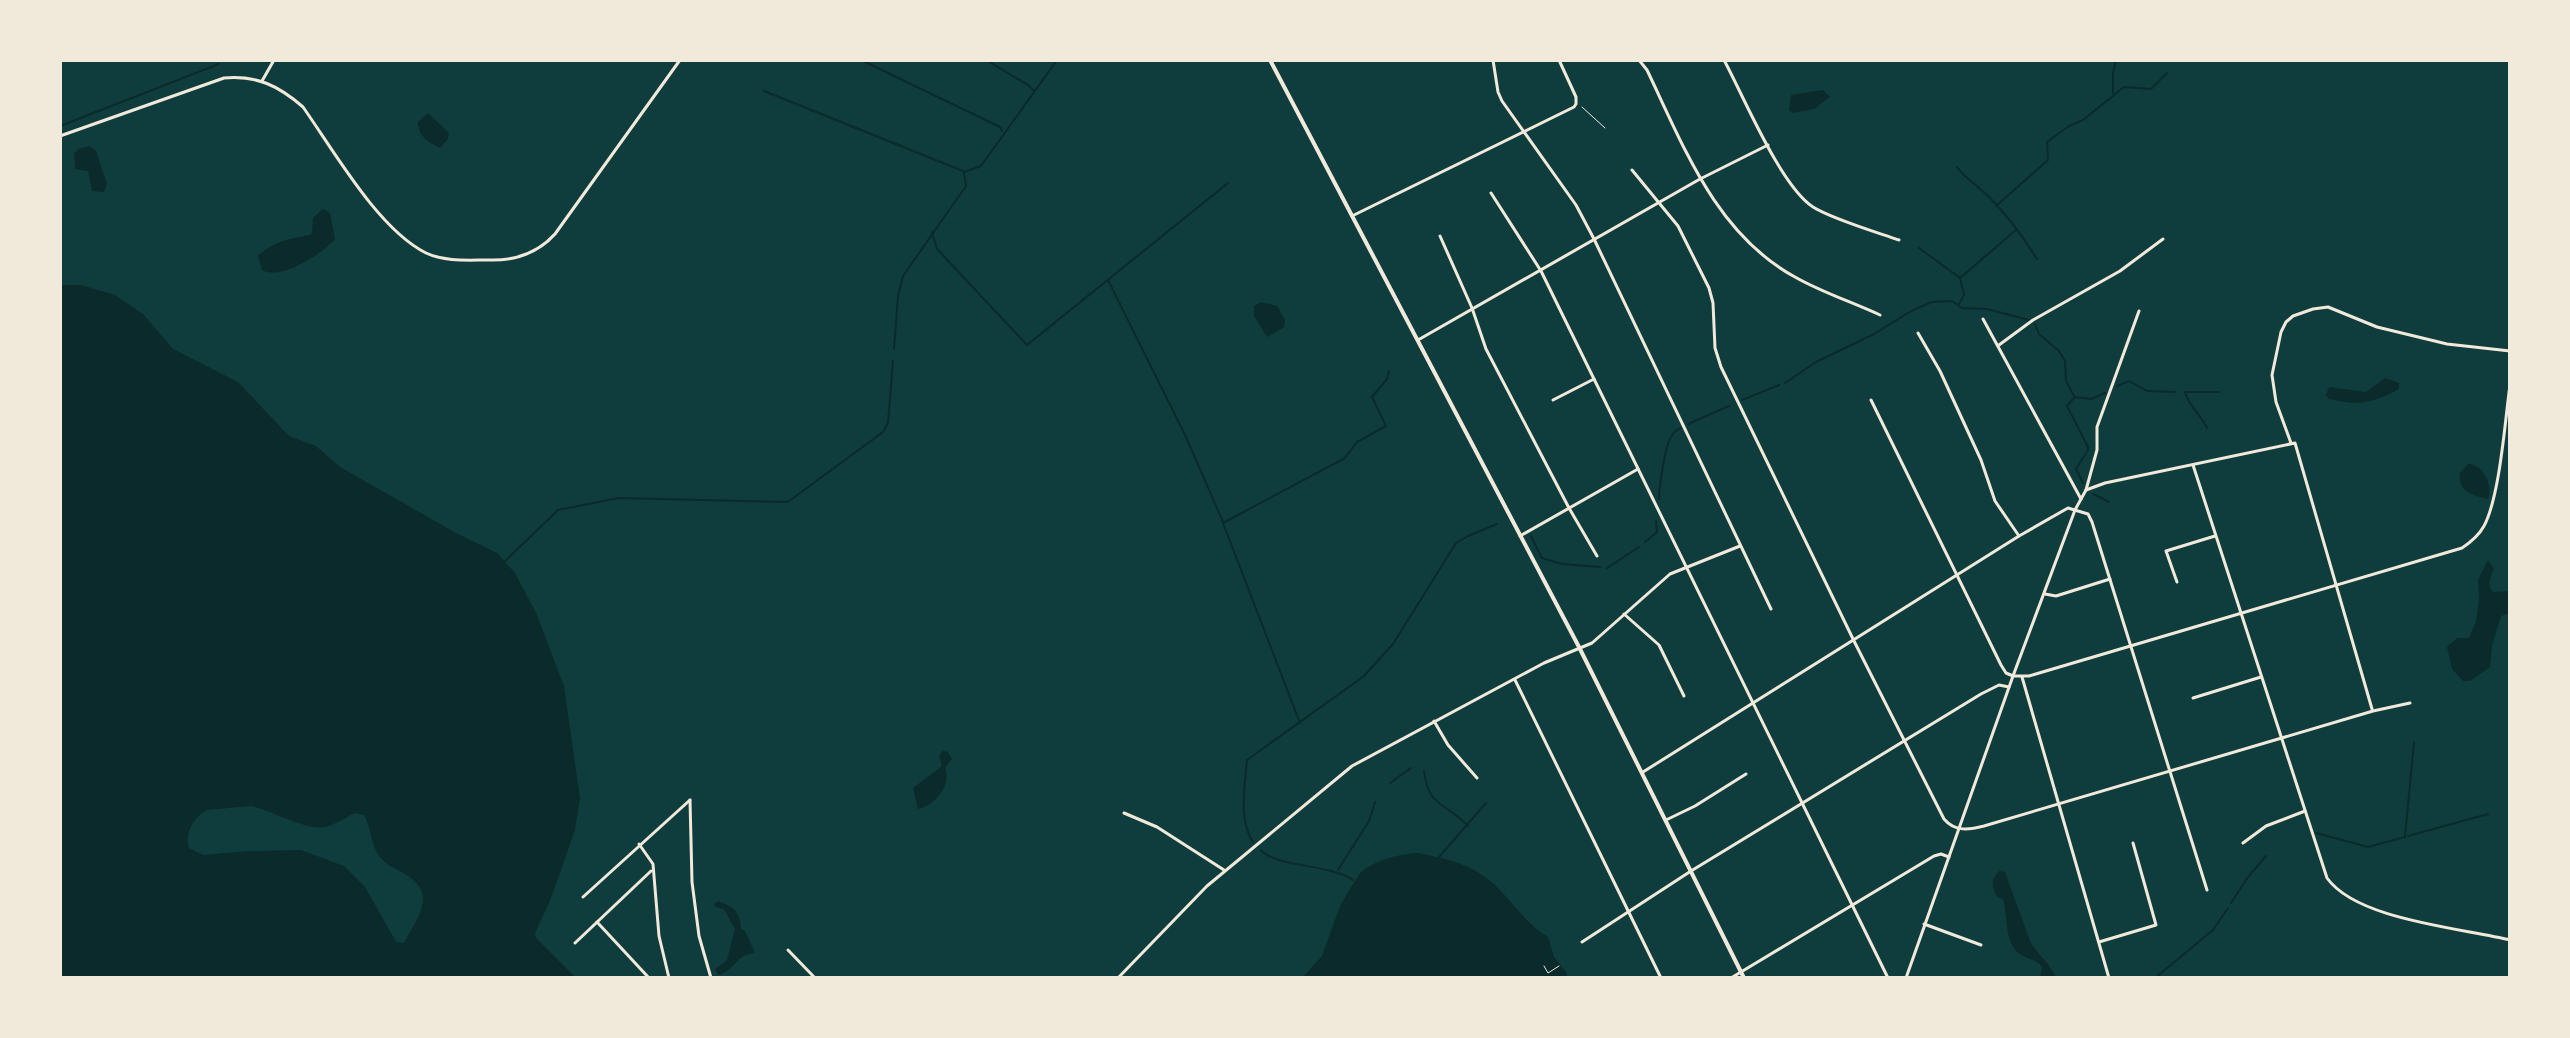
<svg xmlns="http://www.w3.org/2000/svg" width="2570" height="1038" viewBox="0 0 2570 1038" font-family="'Times New Roman',serif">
<rect width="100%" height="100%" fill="#0f3d3e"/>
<g fill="#0a2a2b" fill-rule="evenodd">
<polygon points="1823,90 1830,97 1814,109 1793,113 1789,110 1791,95"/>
<path d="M428 113 449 133 448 139 440 148C428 142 418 136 418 122Z"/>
<polygon points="90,146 96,151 107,184 104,192 92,191 88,171 75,169 74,154 78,149"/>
<path d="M323 209 330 213 335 239C322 254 281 281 262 270L258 256C274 241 289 239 310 235L312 233 313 218Z"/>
<path d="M60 285H81L115 295 143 314 173 349 238 382 289 436 316 446 340 467 456 533 497 553 515 573 537 615 564 686 580 798 575 830 550 901 535 933 536 938 576 978H60ZM251 806C270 810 310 832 326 827 336 824 346 817 355 813L364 815C371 827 371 845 379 856 385 864 396 869 405 874 438 894 418 916 404 943L396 942 365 887 344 866 301 850 248 851 203 855 189 848C184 833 194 817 207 810Z"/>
<polygon points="1261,302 1277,306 1285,320 1284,327 1267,337 1254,316 1254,306"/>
<path d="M2385 378 2399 383V389C2374 403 2358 406 2329 399L2326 395 2329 387 2366 392Z"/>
<path d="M2468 464C2484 465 2493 485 2488 499 2473 496 2457 491 2460 473Z"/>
<path d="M2488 560 2494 569C2491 577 2486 585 2493 592L2510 591V613L2501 616 2492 646 2490 667 2470 681H2463L2452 669 2447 647 2457 638H2469L2476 621 2479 600 2478 580Z"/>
<path d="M943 751 948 752 952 759 945 768C952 786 934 806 918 809L913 788 942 766 939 755Z"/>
<path d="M1418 853C1443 858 1468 863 1489 880 1511 898 1523 922 1548 937L1554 957 1567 973V978H1302L1322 956 1340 906 1359 874C1374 860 1398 854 1418 853Z"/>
<path d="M1999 871 2005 872 2030 941C2038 956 2049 961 2056 978H2040L2042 967C2036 959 2028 960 2020 954 2004 943 2008 916 2003 899L1997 897C1991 886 1991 880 1999 871Z"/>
<path d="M718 901C734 907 740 911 741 929L745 931 755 953C734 955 737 970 718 975L715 969 727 960 735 929 724 909 715 907 714 904Z"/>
</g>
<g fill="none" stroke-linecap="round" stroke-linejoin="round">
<g stroke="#0a2a2b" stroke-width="2">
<polyline points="861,60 1000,127 1002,131"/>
<polyline points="986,60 1028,85 1034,91"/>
<polyline points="764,91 963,171"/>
<polyline points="2113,93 2113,73 2116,60"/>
<polyline points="60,126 219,64"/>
<path d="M1957 167C1965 178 1975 184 1985 193 2005 212 2022 235 2037 259"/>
<polyline points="1996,206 2048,160 2047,142 2069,126 2083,120 2124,87 2151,89 2167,73"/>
<polyline points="932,232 937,249 1027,345 1228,183"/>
<polyline points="1919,248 1960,278"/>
<polyline points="1108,280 1186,437 1223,522"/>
<polyline points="1959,304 1964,295 1960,278 2016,230"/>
<polyline points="2035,324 2039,334 2059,351 2065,361 2066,381 2074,396"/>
<polyline points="894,349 898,296 903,276 966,186 964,172 981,166 1057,60"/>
<polyline points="1785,383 1816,362 1874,334 1911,311 1932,302 1952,301 1962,308 1987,309 2029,320"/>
<polyline points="2117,386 2129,381 2147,391 2175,392"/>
<polyline points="2075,397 2067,406 2088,447 2088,450 2076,469 2083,483"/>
<polyline points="2076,397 2091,399 2105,393"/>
<polyline points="1742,400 1779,385"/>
<polyline points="1688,424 1729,406"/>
<path d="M2207 428C2202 416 2187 404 2185 392H2219"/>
<polyline points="2093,494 2109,502"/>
<path d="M1659 499C1659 487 1665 447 1671 437 1674 431 1675 431 1681 428"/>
<polyline points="1531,536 1542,558 1562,564 1600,567"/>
<polyline points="1645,542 1657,532 1656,521"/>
<polyline points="505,561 558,510 619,498 787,502 792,499 883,432 888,423 893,361"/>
<polyline points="1607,568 1639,547"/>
<polyline points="1300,723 1223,523 1345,458 1357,442 1386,426 1372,397 1387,379 1389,371"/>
<path d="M1424 771C1428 807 1446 803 1468 826"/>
<polyline points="1390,783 1411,768"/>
<polyline points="2316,833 2368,847 2405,837 2414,742"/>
<polyline points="2408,836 2488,814"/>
<path d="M1253 842C1238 819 1245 786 1247 760L1364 676 1393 644 1456 543 1468 536 1497 524"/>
<path d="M1261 850C1275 867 1330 864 1353 880"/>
<polyline points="1439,857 1486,803"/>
<polyline points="1338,870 1369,821 1375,802"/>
<polyline points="2231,903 2248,877 2266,856"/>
<polyline points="2155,978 2213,930 2228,908"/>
</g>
<g stroke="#f1e9da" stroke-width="1">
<polyline points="1582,107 1605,128"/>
<polyline points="1544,966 1548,973 1559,966"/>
</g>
<g stroke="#f1e9da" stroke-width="3">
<polyline points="1493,60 1498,92 1502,101 1576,205 1594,239 1771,609"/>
<path d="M1639 60 1647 70C1684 147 1716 234 1795 277 1821 292 1852 302 1880 315"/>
<path d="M1724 60C1744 97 1780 185 1813 207 1832 219 1876 232 1899 240"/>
<polyline points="262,81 274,60"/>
<path d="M60 136 224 78C257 75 279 86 303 107 334 151 378 229 426 253 445 262 468 260 488 260 513 261 537 254 555 234L680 60"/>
<path d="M1632 170 1678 226 1709 288 1713 303 1715 348 1721 367 1854 641 1944 819C1955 832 1969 830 1984 826L2373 711 2410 703"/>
<polyline points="1491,193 1541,271 1888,978"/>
<polyline points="1352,216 1574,107 1576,104 1576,97 1559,60"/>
<polyline points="1440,236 1472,308 1486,349 1569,508 1597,556"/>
<polyline points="1983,319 2081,499"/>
<polyline points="1918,333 1940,371 1981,460 1995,501 2019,536"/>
<polyline points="1418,340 1700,179 1768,145"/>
<polyline points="1999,345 2033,320 2120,271 2163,239"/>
<polyline points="1553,400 1594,379"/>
<polyline points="1871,400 2001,665 2006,673 2013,676"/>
<polyline points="2291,443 2276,402 2272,375 2281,332 2286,322 2293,316 2313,309 2328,307 2377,327 2447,344 2510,351"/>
<path d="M2193 465 2327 878C2357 920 2461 928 2510 940"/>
<polyline points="2086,490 2105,483 2295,443 2372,709"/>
<polyline points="1520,536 1638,469"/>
<polyline points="2177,582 2166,551 2215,536"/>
<polyline points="2045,594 2056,596 2110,579"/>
<polyline points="1624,614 1659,645 1684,696"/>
<path d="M2013 676H2029L2462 548C2471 542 2479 535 2484 526 2500 496 2505 420 2510 385"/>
<polyline points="2022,677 2109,978"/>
<polyline points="1515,680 1661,978"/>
<polyline points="2193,698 2261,677"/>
<polyline points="1434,721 1448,745 1477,778"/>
<polyline points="1643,772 2019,536 2068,508 2088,514 2092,522 2207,890"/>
<polyline points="690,800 692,882 699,936 711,978"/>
<polyline points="1124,813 1157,827 1224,870"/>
<polyline points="1666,820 1695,806 1746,774"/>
<polyline points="2243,843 2266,826 2305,811"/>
<polyline points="639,844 653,864 659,936 669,978"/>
<polyline points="583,897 690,800"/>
<polyline points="597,922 649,978"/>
<polyline points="1924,924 1981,945"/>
<polyline points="1582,942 1691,871 1981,694 1999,685 2009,687"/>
<polyline points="2099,942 2156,925 2133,843"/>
<polyline points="575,943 651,871"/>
<polyline points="788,950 815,978"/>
<polyline points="1118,978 1207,886 1352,766 1544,663 1592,643 1670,574 1740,546"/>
<polyline points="1731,978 1934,856 1941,854 1949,857"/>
<polyline points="1906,978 2013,676 2075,510 2086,490 2097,450 2097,427 2139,311"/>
</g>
<polyline stroke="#f1e9da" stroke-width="4" points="1270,60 1579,647 1744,978"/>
</g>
<rect width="2570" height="1038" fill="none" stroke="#f1e9da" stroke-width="124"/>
</svg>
